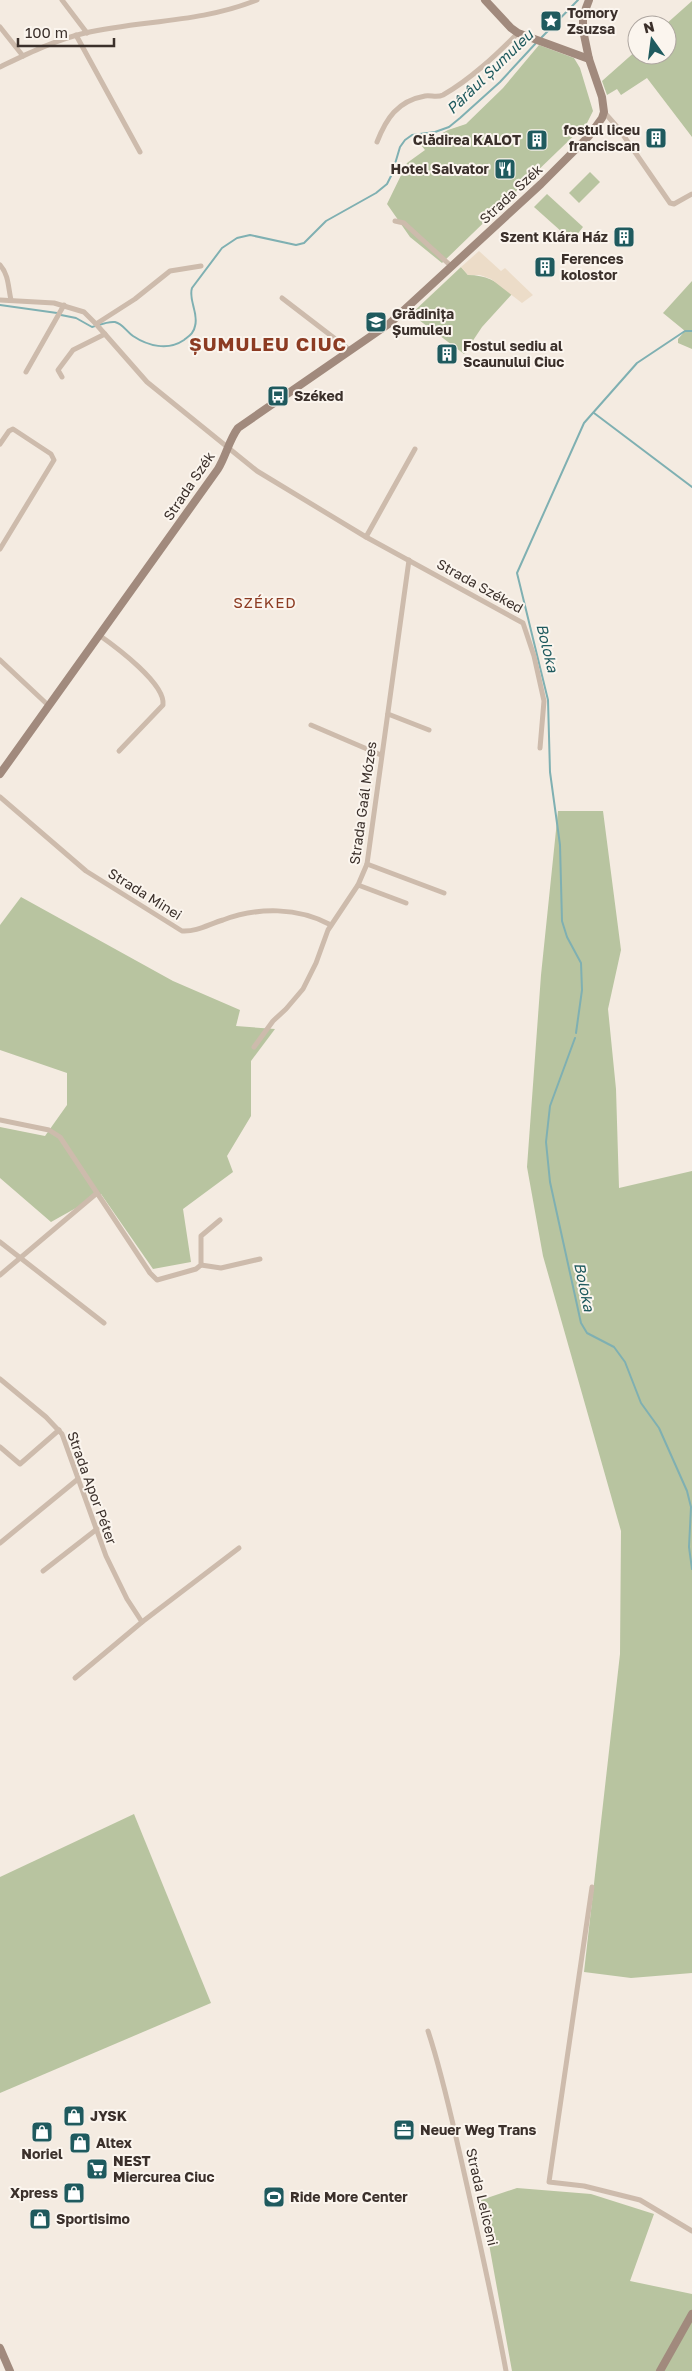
<svg xmlns="http://www.w3.org/2000/svg" width="692" height="2371" viewBox="0 0 692 2371" font-family="'Golos Text',sans-serif">
<rect width="100%" height="100%" fill="#f4ebe1"/>
<g fill="#b8c4a0">
<polygon points="692,1 692,137 647,78 621,95 617,89 607,95 602,81 637,50 637,55 667,55 667,25 665,25"/>
<polygon points="539,45 574,58 580,68 593,111 587,123 442,263 410,237 387,204 407,163 425,150 421,145 448,130 466,124 503,88"/>
<polygon points="590,172 600,182 579,203 569,193"/>
<polygon points="547,194 583,227 572,241 534,207"/>
<path d="M461 267 468 275C486 275 499 282 512 294L482 327 464 354 411 314Z"/>
<polygon points="692,281 692,349 678,343 678,339 685,331 663,313"/>
<polygon points="558,811 603,811 621,950 608,1009 616,1089 619,1188 692,1171 692,1973 631,1978 584,1972 620,1654 621,1531 543,1256 527,1167 541,975"/>
<polygon points="21,897 173,981 240,1010 236,1026 275,1029 251,1061 251,1116 227,1156 233,1172 183,1209 191,1262 153,1269 101,1194 51,1222 0,1178 0,1127 45,1136 67,1105 67,1073 0,1050 0,925"/>
<polygon points="134,1814 211,2003 0,2093 0,1877"/>
<polygon points="517,2188 591,2194 654,2214 630,2281 692,2294 692,2371 512,2371 481,2200"/>
</g>
<polygon fill="#ecdcc8" points="479,251 501,271 505,268 533,295 522,303 491,279 480,275 468,275 461,267"/>
<g fill="none" stroke-linecap="round" stroke-linejoin="round">
<g stroke="#7fb0b2" stroke-width="2">
<polyline points="541,38 578,0"/>
<polyline points="0,305 57,313"/>
<path d="M61 315 76 318 92 327C99 325 108 321 115 322 123 324 127 332 133 336 148 346 168 351 184 340 189 336 194 333 195 326 199 313 188 300 192 288L222 248 237 238 250 235 296 245 304 243 326 221 376 193 387 184 392 174 400 147 405 140 412 135 435 132 449 127 460 118 500 82 536 43"/>
<polyline points="594,413 692,487"/>
<polyline points="576,1033 582,990 581,963 567,937 562,921 560,845 550,772 548,700 517,573 584,423 637,363 685,331 692,331"/>
<polyline points="575,1038 550,1106 546,1142 550,1182 581,1323 587,1333 614,1347 625,1362 641,1403 659,1428 687,1491 691,1507 689,1547 692,1569"/>
</g>
<g stroke="#cdbbac" stroke-width="5">
<polyline points="62,0 87,33"/>
<polyline points="0,27 23,56"/>
<polyline points="76,35 140,152"/>
<path d="M0 67C27 54 55 40 85 33 143 20 200 23 257 0"/>
<polyline points="604,112 619,129 670,203 674,204 692,194"/>
<path d="M377 142C386 119 397 101 425 96 431 95 437 98 443 95 471 79 496 55 518 33"/>
<polyline points="395,221 404,223 451,266"/>
<path d="M0 265C9 275 8 287 11 300"/>
<polyline points="282,298 351,351"/>
<polyline points="0,300 54,303 84,312 96,324 147,382 257,471 366,537 523,623 534,656 544,701 540,748"/>
<polyline points="96,324 135,299 170,271 201,266"/>
<polyline points="26,372 64,305"/>
<polyline points="62,377 58,370 73,350 105,334"/>
<polyline points="0,444 9,431 13,429 51,454 54,460 0,549"/>
<polyline points="366,537 415,449"/>
<path d="M99 635C116 647 166 684 163 705L119 751"/>
<polyline points="0,660 49,706"/>
<polyline points="388,714 429,730"/>
<polyline points="311,725 381,755"/>
<path d="M0 797 86 871 182 931C197 932 209 924 223 920 258 907 298 907 331 925"/>
<polyline points="367,864 444,893"/>
<polyline points="358,885 406,903"/>
<polyline points="254,1047 273,1021 286,1009 303,989 316,963 328,930 358,885 367,864 409,560"/>
<polyline points="0,1120 49,1130 60,1137 150,1273 157,1280 196,1269 201,1265 201,1236 220,1220"/>
<polyline points="0,1242 104,1323"/>
<polyline points="201,1265 221,1268 260,1259"/>
<polyline points="0,1275 97,1193"/>
<polyline points="0,1379 46,1417 62,1434 106,1556 127,1599 142,1622"/>
<polyline points="0,1447 20,1464 59,1430"/>
<polyline points="0,1543 78,1479"/>
<polyline points="43,1571 97,1529"/>
<polyline points="75,1678 142,1622 239,1548"/>
<polyline points="592,1887 549,2182 584,2186 640,2200 692,2231"/>
<path d="M428 2031C442 2073 451 2116 461 2159 477 2230 493 2300 506 2371"/>
</g>
<g stroke="#a18a7d" stroke-width="8">
<polyline points="485,0 511,28 518,33 589,59"/>
<path d="M0 774 218 469C226 456 229 440 238 428L390 323 541 184 589 136 602 118 604 112 602 97 589 59 583 30V16L589 0"/>
<polyline points="0,2348 10,2371"/>
<polyline points="660,2371 692,2314"/>
</g>
</g>
<defs>
<g id="sight-square" transform="scale(1.125)"><rect x="-9" y="-9" width="18" height="18" rx="4" fill="#1f5a5e" stroke="#fbf5ee"/><path d="M0-6L1.8-2.2L6-1.7L2.9 1.2L3.7 5.4L0 3.3L-3.7 5.4L-2.9 1.2L-6-1.7L-1.8-2.2Z" fill="#fff"/></g>
<g id="building-square" transform="scale(1.125)"><rect x="-9" y="-9" width="18" height="18" rx="4" fill="#1f5a5e" stroke="#fbf5ee"/><path d="M-4-6H4V6H1V3H-1V6H-4ZM-2.5-4.3h1.7v1.8h-1.7ZM.8-4.3h1.7v1.8H.8ZM-2.5-1h1.7V.8h-1.7ZM.8-1h1.7V.8H.8Z" fill="#fff"/></g>
<g id="restaurant-square" transform="scale(1.125)"><rect x="-9" y="-9" width="18" height="18" rx="4" fill="#1f5a5e" stroke="#fbf5ee"/><path d="M-5-6h1v4h1v-4h1v4h1v-4h1v5L-1.5 .5V6h-2V.5L-5-1ZM5-6V6H3V1.5H1.5Q1.5-4 5-6Z" fill="#fff"/></g>
<g id="school-square" transform="scale(1.125)"><rect x="-9" y="-9" width="18" height="18" rx="4" fill="#1f5a5e" stroke="#fbf5ee"/><path d="M0-5L7-2L0 1L-7-2ZM-4 1L0 2.5L4 1V4Q0 6-4 4Z" fill="#fff"/></g>
<g id="bus-square" transform="scale(1.125)"><rect x="-9" y="-9" width="18" height="18" rx="4" fill="#1f5a5e" stroke="#fbf5ee"/><path d="M-5-6H5V4H4V6H2V4H-2V6H-4V4H-5ZM-3.5-4V0h7V-4ZM-3.5 1.2v1.5H-2V1.2ZM2 1.2v1.5H3.5V1.2Z" fill="#fff"/></g>
<g id="shop-square" transform="scale(1.125)"><rect x="-9" y="-9" width="18" height="18" rx="4" fill="#1f5a5e" stroke="#fbf5ee"/><path d="M-5-2.5h2.3a2.7 3.5 0 0 1 5.4 0H5L5.5 6h-11ZM-1.5-2.5h3a1.5 2.3 0 0 0-3 0Z" fill="#fff"/></g>
<g id="office-square" transform="scale(1.125)"><rect x="-9" y="-9" width="18" height="18" rx="4" fill="#1f5a5e" stroke="#fbf5ee"/><path d="M-6-3h4V-5.5h4V-3h4V5H-6ZM-1-4.5V-3h2v-1.5ZM-6 0V1H6V0Z" fill="#fff"/></g>
<g id="supermarket-square" transform="scale(1.125)"><rect x="-9" y="-9" width="18" height="18" rx="4" fill="#1f5a5e" stroke="#fbf5ee"/><path d="M-6-5.5h2.5l.6 2H6L4.5 2H-2.5L-4.4-4H-6ZM-1.5 3.2a1.3 1.3 0 1 0 .1 0ZM3 3.2a1.3 1.3 0 1 0 .1 0Z" fill="#fff"/></g>
<g id="stadium-square" transform="scale(1.125)"><rect x="-9" y="-9" width="18" height="18" rx="4" fill="#1f5a5e" stroke="#fbf5ee"/><path d="M0-5a6.5 5 0 1 0 0 10a6.5 5 0 1 0 0-10ZM-3.5-1.8h7v3.6h-7Z" fill="#fff"/></g>
</defs>
<g fill-rule="evenodd">
<use href="#sight-square" x="551" y="21"/>
<use href="#building-square" x="656" y="138"/>
<use href="#building-square" x="537" y="140"/>
<use href="#restaurant-square" x="505" y="169"/>
<use href="#building-square" x="624" y="237"/>
<use href="#building-square" x="545" y="267"/>
<use href="#school-square" x="376" y="322"/>
<use href="#building-square" x="447" y="354"/>
<use href="#bus-square" x="278" y="396"/>
<use href="#shop-square" x="74" y="2116"/>
<use href="#office-square" x="404" y="2130"/>
<use href="#shop-square" x="42" y="2132"/>
<use href="#shop-square" x="80" y="2143"/>
<use href="#supermarket-square" x="97" y="2169"/>
<use href="#shop-square" x="74" y="2193"/>
<use href="#stadium-square" x="274" y="2197"/>
<use href="#shop-square" x="40" y="2219"/>
</g>
<g text-anchor="middle" stroke-width="4" stroke-linejoin="round" paint-order="stroke">
<g font-size="14" font-weight="bold" fill="#3b302b" stroke="#fbf5ee" text-anchor="start">
<text x="567" y="18">Tomory<tspan x="567" dy="16">Zsuzsa</tspan></text>
<text x="640" y="135" text-anchor="end">fostul liceu<tspan x="640" dy="16">franciscan</tspan></text>
<text x="521" y="145" text-anchor="end">Clădirea KALOT</text>
<text x="489" y="174" text-anchor="end">Hotel Salvator</text>
<text x="608" y="242" text-anchor="end">Szent Klára Ház</text>
<text x="561" y="264">Ferences<tspan x="561" dy="16">kolostor</tspan></text>
<text x="392" y="319">Grădinița<tspan x="392" dy="16">Șumuleu</tspan></text>
<text x="463" y="351">Fostul sediu al<tspan x="463" dy="16">Scaunului Ciuc</tspan></text>
<text x="294" y="401">Széked</text>
<text x="90" y="2121">JYSK</text>
<text x="420" y="2135">Neuer Weg Trans</text>
<text x="96" y="2148">Altex</text>
<text x="42" y="2159" text-anchor="middle">Noriel</text>
<text x="113" y="2166">NEST<tspan x="113" dy="16">Miercurea Ciuc</tspan></text>
<text x="58" y="2198" text-anchor="end">Xpress</text>
<text x="290" y="2202">Ride More Center</text>
<text x="56" y="2224">Sportisimo</text>
</g>
<g font-size="14" fill="#3b302b" stroke="#fbf5ee">
<text transform="translate(511 194) rotate(-43)" y="5">Strada Szék</text>
<text transform="translate(189 486) rotate(-56)" y="5">Strada Szék</text>
<text transform="translate(480 586) rotate(29)" y="5">Strada Széked</text>
<text transform="translate(363 803) rotate(-82)" y="5">Strada Gaál Mózes</text>
<text transform="translate(145 894) rotate(32)" y="5">Strada Minei</text>
<text transform="translate(92 1488) rotate(70)" y="5">Strada Apor Péter</text>
<text transform="translate(482 2197) rotate(77)" y="5">Strada Leliceni</text>
</g>
<g font-size="15" font-style="italic" fill="#1f5a5e" stroke="#fbf5ee">
<text transform="translate(490 72) rotate(-44)" y="5">Pârâul Șumuleu</text>
<text transform="translate(547 648) rotate(76)" y="5">Boloka</text>
<text transform="translate(584 1287) rotate(78)" y="5">Boloka</text>
</g>
<g font-size="15" letter-spacing="1" fill="#8c3b22" stroke="#fbf5ee">
<text x="265" y="608">SZÉKED</text>
</g>
<g font-size="19" font-weight="bold" letter-spacing="1" fill="#8c3b22" stroke="#fbf5ee">
<text x="268" y="351">ȘUMULEU CIUC</text>
</g>
</g>
<g transform="translate(652 40) rotate(346)"><circle r="24" fill="#fbf5ee" stroke="#aea6a0"/>
<path d="M0-4L9 19L0 12L-9 19Z" fill="#1f5a5e"/>
<text y="-8" font-size="14" font-weight="bold" text-anchor="middle" fill="#3b302b">N</text>
</g>
<path d="M18 38v8h96v-8" fill="none" stroke="#3b302b" stroke-width="2.5"/>
<text x="25" y="38" font-size="15" fill="#3b302b" stroke="#fbf5ee" stroke-width="4" paint-order="stroke">100 m</text>
</svg>
